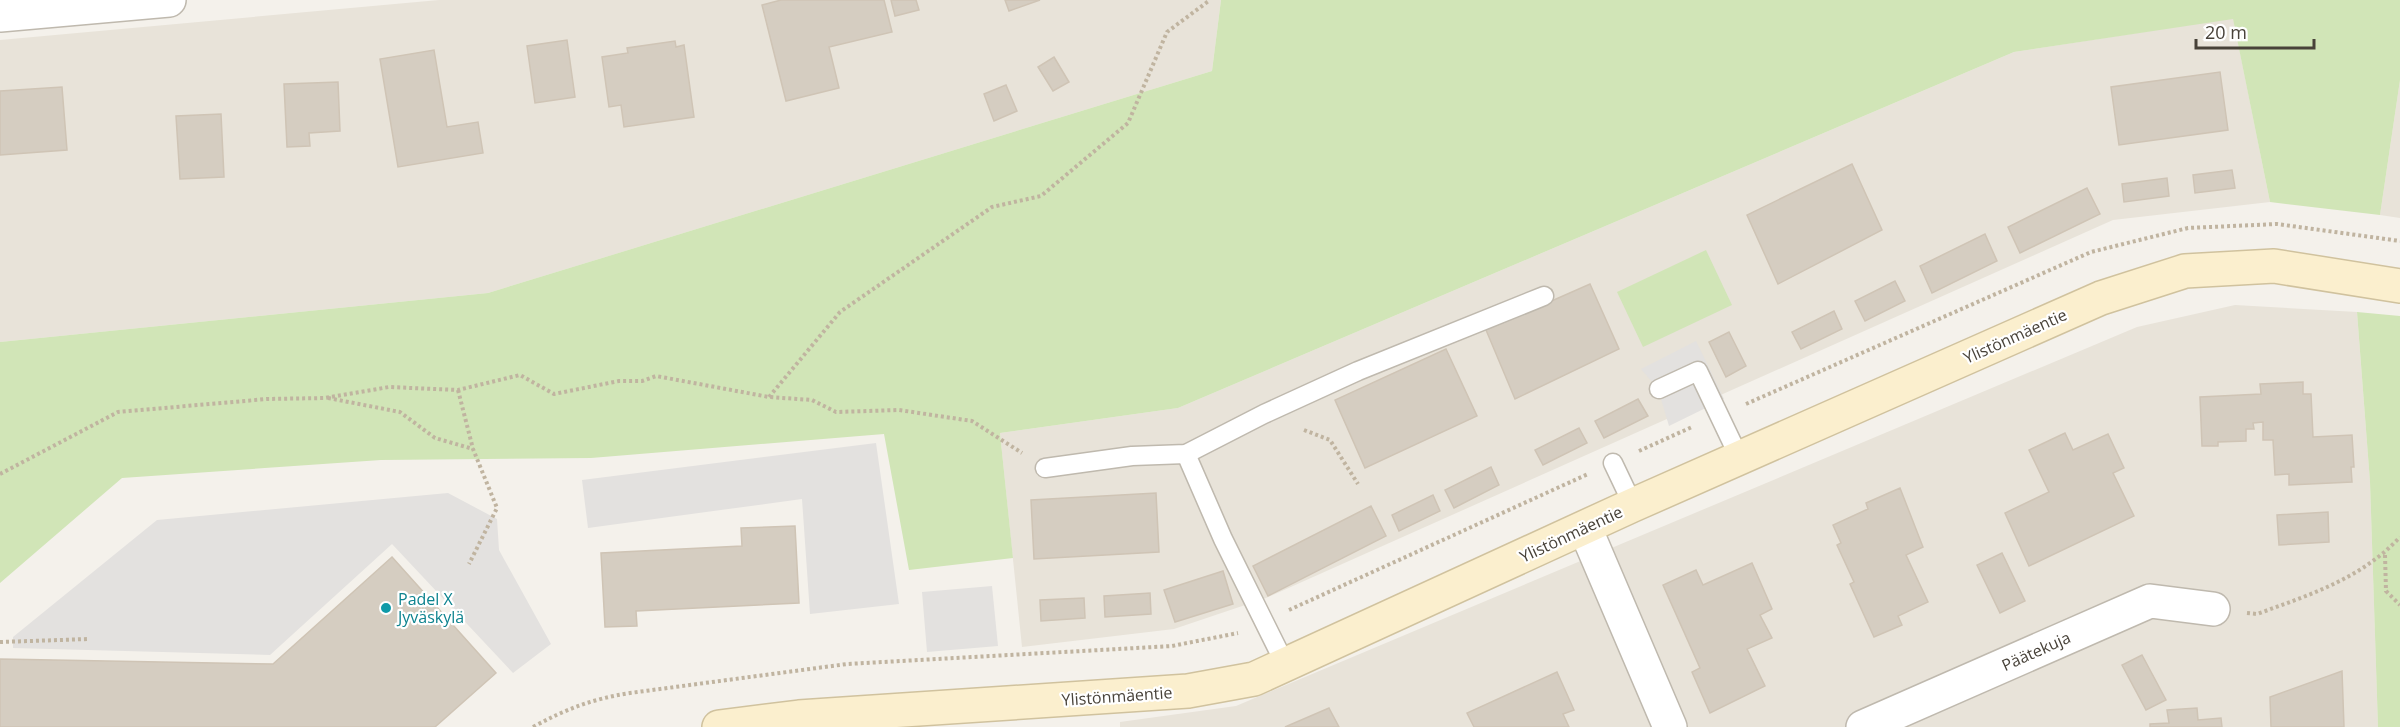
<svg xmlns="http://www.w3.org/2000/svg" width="2400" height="727" viewBox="0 0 2400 727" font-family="'Open Sans',sans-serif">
<rect width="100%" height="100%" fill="#f4f1eb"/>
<g fill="#e8e3d9">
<polygon points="439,0 1221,0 1212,71 488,293 0,342 0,40"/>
<polygon points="2233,18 2270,202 2113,220 1266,598 1174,629 1022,647 1000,433 1178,408 2014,52"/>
<polygon points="2400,80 2400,218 2380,215"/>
<polygon points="2235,305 2357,312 2370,482 2378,727 1120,727 1120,722 1236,706 2137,327"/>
</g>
<g fill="#d1e5b7">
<polygon points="1221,0 2400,0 2400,80 2380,215 2270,202 2233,19 2014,52 1178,408 1000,433 1013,558 909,570 884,434 591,458 381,460 122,478 0,583 0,342 488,293 1212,71"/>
<polygon points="1706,250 1732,305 1643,347 1617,292"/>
<polygon points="2357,312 2400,316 2400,727 2378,727 2370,482"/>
</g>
<g fill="#e3e1df">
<polygon points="1696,341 1724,399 1669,426 1658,389 1641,369"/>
<polygon points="876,443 899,604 810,614 802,499 588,528 582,480"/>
<polygon points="448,493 497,519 499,550 551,644 513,673 392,544 270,655 13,648 13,637 157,520"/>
<polygon points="992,586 998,646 927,652 922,592"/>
</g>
<g fill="#d5cdc1" stroke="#cfc4b5" stroke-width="1.5">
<polygon points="781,0 884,0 892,32 829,47 839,88 786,101 762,5"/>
<polygon points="891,0 916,0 919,10 895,16"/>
<polygon points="1005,0 1040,0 1009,11"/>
<polygon points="567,40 575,97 535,103 527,46"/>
<polygon points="675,41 676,47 684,45 694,117 624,127 621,105 609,107 602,57 628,53 627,48"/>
<polygon points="434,50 447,127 478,122 483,153 398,167 380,59"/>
<polygon points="1054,57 1069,82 1053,91 1038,67"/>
<polygon points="2220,72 2228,130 2119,145 2111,87"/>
<polygon points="338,82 340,131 309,133 310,146 287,147 284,84"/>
<polygon points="1006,85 1017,111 994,121 984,94"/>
<polygon points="62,87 67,150 0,155 0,91"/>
<polygon points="221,114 224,177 180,179 176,116"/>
<polygon points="1852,164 1882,230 1778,284 1747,215"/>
<polygon points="2232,170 2235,188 2195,193 2193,175"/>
<polygon points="2167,178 2169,196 2124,202 2122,184"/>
<polygon points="2087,188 2100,214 2020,253 2008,227"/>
<polygon points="1985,234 1997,261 1932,293 1920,266"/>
<polygon points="1895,281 1905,301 1865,321 1855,301"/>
<polygon points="1590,284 1619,349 1515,399 1486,330"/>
<polygon points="1834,311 1842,329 1801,349 1792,332"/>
<polygon points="1729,332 1746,366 1726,377 1709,342"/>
<polygon points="1446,349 1477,416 1365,468 1335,400"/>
<polygon points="2303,382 2303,394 2311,394 2313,437 2352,435 2354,467 2351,467 2352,482 2289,485 2289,474 2275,475 2273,440 2263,440 2263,422 2253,423 2254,429 2246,429 2246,441 2218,442 2218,446 2202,446 2200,397 2261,394 2260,384"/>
<polygon points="1638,399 1648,416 1604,438 1595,421"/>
<polygon points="1579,428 1587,443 1543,465 1535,450"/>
<polygon points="2065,433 2073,450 2108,434 2124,468 2113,473 2134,516 2029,566 2005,513 2049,492 2029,450"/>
<polygon points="1491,467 1499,485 1454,508 1445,490"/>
<polygon points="1900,488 1923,547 1906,555 1928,602 1898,616 1902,625 1874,637 1850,584 1854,582 1837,545 1841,543 1833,525 1868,509 1866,503"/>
<polygon points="1156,493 1159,552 1034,559 1031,500"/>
<polygon points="1433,495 1440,511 1399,531 1392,515"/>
<polygon points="1371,506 1386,536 1268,596 1253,566"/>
<polygon points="2328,512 2329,542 2279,545 2277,515"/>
<polygon points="795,526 799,603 636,611 637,626 605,627 601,553 742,546 741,528"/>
<polygon points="2002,553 2025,601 2000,613 1977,565"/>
<polygon points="392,557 496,673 435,727 0,727 0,659 273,664"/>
<polygon points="1752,563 1772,609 1760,615 1772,638 1747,649 1765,686 1710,713 1692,672 1700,668 1663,585 1696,570 1703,585"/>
<polygon points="1223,571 1233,604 1175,622 1164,590"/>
<polygon points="1150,593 1151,614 1105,617 1104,596"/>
<polygon points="1084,598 1085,618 1041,621 1040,600"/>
<polygon points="2142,655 2166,700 2146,710 2122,665"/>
<polygon points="2342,671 2344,727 2271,727 2270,697"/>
<polygon points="1557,672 1574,710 1563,714 1569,727 1474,727 1467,713"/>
<polygon points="1329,708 1339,727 1285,727"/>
<polygon points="2197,708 2198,720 2221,718 2222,727 2150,727 2150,724 2169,723 2167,710"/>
</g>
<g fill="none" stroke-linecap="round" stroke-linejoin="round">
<g stroke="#bfb9ae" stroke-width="21">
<g id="lane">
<polyline points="1659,389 1698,371 1739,457"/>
<polyline points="1186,454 1223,539 1285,664"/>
<polyline points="1613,463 1633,505"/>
<polyline points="1045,468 1132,456 1186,454 1264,414 1358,371 1544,296"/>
</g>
</g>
<g stroke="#bfb9ae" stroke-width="36">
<g id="street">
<polyline points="0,15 169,0"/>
<polyline points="1585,528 1670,727"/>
<polyline points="1863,727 2150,601 2213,609"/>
</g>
</g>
<g stroke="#d0c29e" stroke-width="36">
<polyline id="secondary" points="719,727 799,717 1188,691 1254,679 1633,505 2101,298 2185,271 2274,266 2400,286"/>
</g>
<g stroke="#c0b4a0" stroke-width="4" stroke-dasharray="3 3" stroke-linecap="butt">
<polyline points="458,390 473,449 497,508 469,564"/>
<polyline points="769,397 840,312 992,207 1041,196 1128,123 1167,32 1210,0"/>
<polyline points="328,398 400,412 435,438 473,449"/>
<polyline points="1746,404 2091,252 2188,228 2277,224 2400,241"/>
<polyline points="1304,430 1330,440 1358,484"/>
<polyline points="1639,451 1692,427"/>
<polyline points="0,474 118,412 267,399 325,398 389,387 458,390 520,375 554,394 619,381 642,381 656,376 769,397 812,400 836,412 899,410 972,421 1022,453"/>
<polyline points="2385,555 2386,591 2400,605"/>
<polyline points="1289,610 1588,474"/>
<path d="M2247 613 2257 614C2309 595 2361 579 2400 537"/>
<polyline points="0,642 89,639"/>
<path d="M533 727C566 709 592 699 630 693L847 664 1172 646 1238 633"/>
</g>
<use href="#lane" stroke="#fff" stroke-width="18"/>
<use href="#street" stroke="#fff" stroke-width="33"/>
<use href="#secondary" stroke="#fbefce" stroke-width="33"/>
</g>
<circle fill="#0f9aa8" stroke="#fff" stroke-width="2" cx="386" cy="608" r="6"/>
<g text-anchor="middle" stroke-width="4.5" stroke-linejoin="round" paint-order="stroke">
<g font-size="16" fill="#484239" stroke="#fff">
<text transform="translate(2015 336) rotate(-24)" y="6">Ylistönmäentie</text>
<text transform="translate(1571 534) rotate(-25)" y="6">Ylistönmäentie</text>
<text transform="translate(2036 651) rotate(-24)" y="6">Päätekuja</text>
<text transform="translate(1117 696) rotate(-4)" y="6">Ylistönmäentie</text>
</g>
<g font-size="16" fill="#0d838f" stroke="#fff" text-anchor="start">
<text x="398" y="605">Padel X<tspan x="398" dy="18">Jyväskylä</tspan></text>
</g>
</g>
<path d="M2196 39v9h118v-9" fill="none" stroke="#484239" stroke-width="3"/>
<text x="2205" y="39" font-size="18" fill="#484239" stroke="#ffffff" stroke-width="4.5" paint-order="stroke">20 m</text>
</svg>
